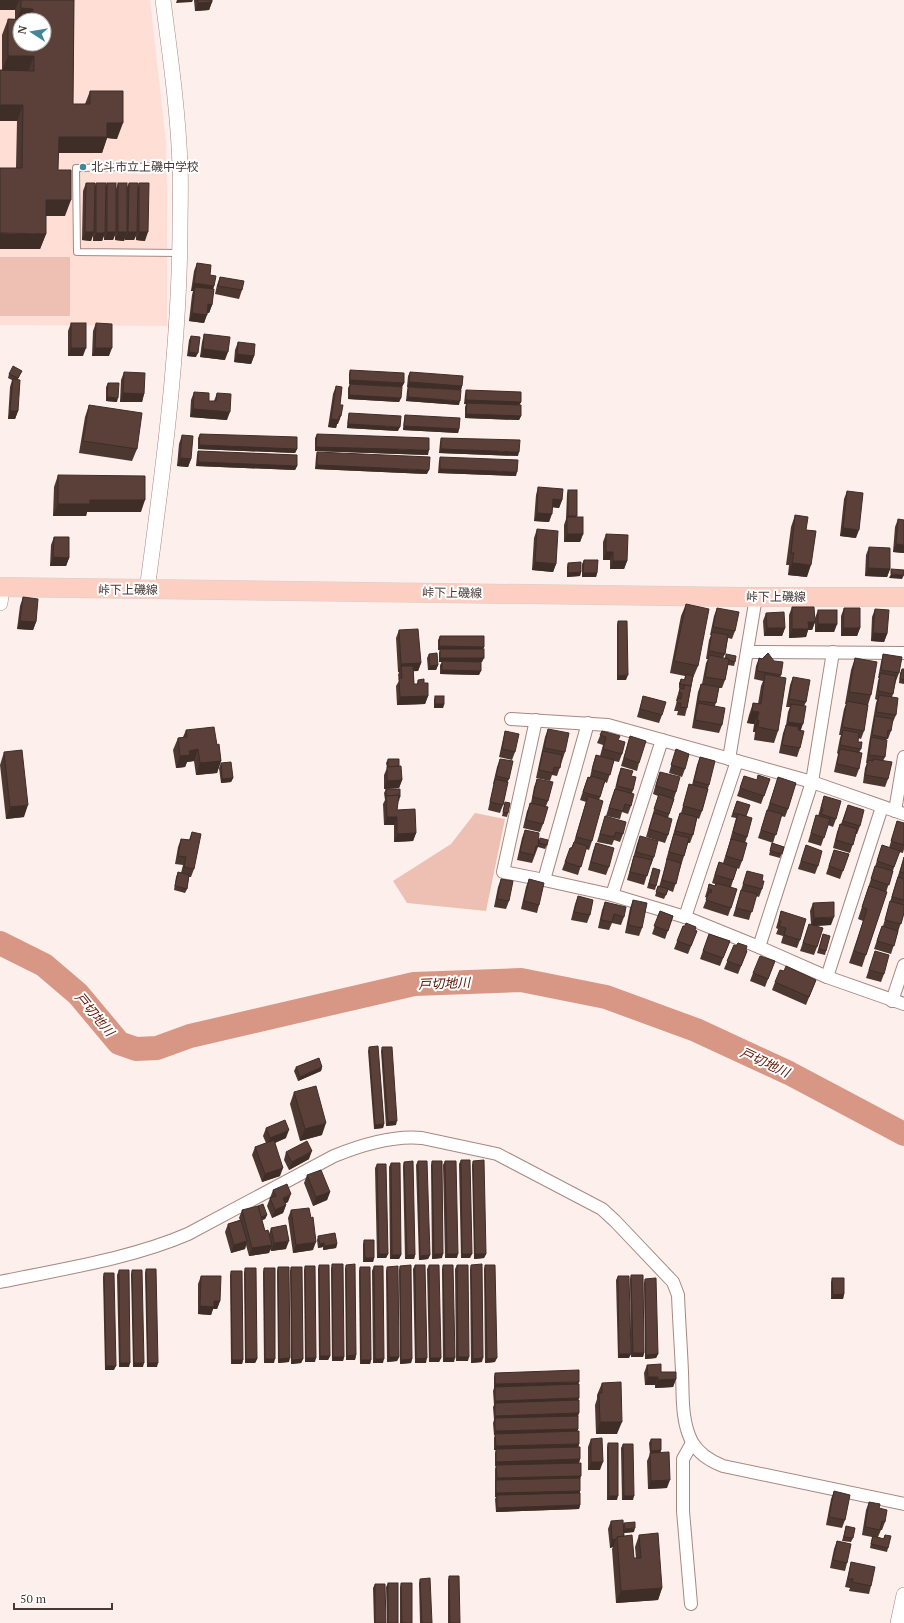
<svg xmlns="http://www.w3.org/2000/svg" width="904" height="1623" viewBox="0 0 904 1623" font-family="'PT Serif','Noto Sans JP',serif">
<rect width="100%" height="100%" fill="#fdefec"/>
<path fill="#ffded5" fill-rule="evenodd" d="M0 0H150L166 142 167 192V326L0 325ZM20 20H44V44H20Z"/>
<g fill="#eec0b3">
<rect x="0" y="257" width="70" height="59"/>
<polygon points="475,813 505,819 486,911 407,903 393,881 451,844"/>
</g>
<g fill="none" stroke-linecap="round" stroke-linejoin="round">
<polyline stroke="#d89785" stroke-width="24" points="0,943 44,965 78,994 119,1043 136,1049 157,1048 190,1036 414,984 521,980 606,997 696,1030 789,1073 904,1134"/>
<g stroke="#a68981" stroke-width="8">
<polyline id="service" points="180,253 77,252 76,168 180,166"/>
</g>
<g stroke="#a68981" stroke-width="14">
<g id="minor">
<polyline points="747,652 904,653"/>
<polyline points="511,719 608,725 812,782 904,814"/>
<polyline points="536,720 503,872 544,880 612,895 685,917 759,947 827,977 904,1004"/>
<polyline points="729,759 756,597"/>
<polyline points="895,811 904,757"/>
<polyline points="544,880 588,723"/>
<polyline points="612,895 662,740"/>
<polyline points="685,917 737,761"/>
<polyline points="759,947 812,782 833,652"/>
<polyline points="827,977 882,807"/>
<polyline points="892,1001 904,965"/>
<path d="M0 1282C61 1269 130 1259 188 1234L334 1156C361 1145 393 1135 422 1138L497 1154 602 1209 615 1221 673 1282 678 1295C679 1321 681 1347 682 1372 683 1395 681 1421 692 1442 699 1454 710 1461 723 1466L904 1504"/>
<polyline points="691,1604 683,1511 683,1459 692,1443"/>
</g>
</g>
<g stroke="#a68981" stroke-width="16">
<g id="tertiary">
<path d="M147 590C163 471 179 352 180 232 180 210 181 187 180 165 178 110 170 55 163 0"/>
<polyline points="0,603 2,587"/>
<polyline points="898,1623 904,1595"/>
</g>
</g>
<g stroke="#d2cfcf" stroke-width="20">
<polyline id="primary" points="0,587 740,597 904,597"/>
</g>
<use href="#service" stroke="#fff" stroke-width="6"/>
<use href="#minor" stroke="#fff" stroke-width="12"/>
<use href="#tertiary" stroke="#fff" stroke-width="15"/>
<use href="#primary" stroke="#fdcec2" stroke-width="19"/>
</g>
<g fill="#4d3731">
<polygon points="0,0 74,0 73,104 85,104 90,91 117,139 107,138 102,153 58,153 58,170 65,216 46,216 46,234 40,249 16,168 17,121 0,121 0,70 2,70 2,35 8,19 15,19 15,10"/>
<polygon points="194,0 212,0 212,2 209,10 195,11"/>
<polygon points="86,183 94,189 96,183 105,188 107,183 116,189 118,183 127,187 129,183 138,187 139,183 145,241 136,240 136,236 134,240 125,240 125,237 124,241 115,240 115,235 113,240 104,240 104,235 102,241 93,241 93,235 91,241 82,240 83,191"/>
<polygon points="197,263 210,275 214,286 213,289 212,305 209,313 207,313 204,323 189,321 192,295 193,291 191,291 194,271"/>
<polygon points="220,277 242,290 239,299 215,294 217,285"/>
<polygon points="71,323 83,356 68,356 68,331"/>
<polygon points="96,323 109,356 92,356 93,331"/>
<polygon points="204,334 225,360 200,357 202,342"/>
<polygon points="191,336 196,357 187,356 189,340"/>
<polygon points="238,342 254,356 251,364 234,362 235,350"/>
<polygon points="350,370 404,383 402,387 385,386 401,398 399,402 348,399 348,388 350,384 349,384 349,374"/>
<polygon points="124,372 144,394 142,402 120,402 121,380"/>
<polygon points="410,372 462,386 461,390 407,387 408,376"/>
<polygon points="9,374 20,375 18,379 18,411 15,419 8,419 10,387 12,380 8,378"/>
<polygon points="108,383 117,402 106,401 106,387"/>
<polygon points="336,386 338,424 337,424 336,428 328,427 333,394"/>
<polygon points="408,387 459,405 406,401 407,391"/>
<polygon points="466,390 521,402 519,405 521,416 519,420 465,418 465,407 466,404 464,404 465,394"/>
<polygon points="194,392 209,401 214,401 217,393 227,420 190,417 191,400"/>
<polygon points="89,405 137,449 132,461 79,453 85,417"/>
<polygon points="349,413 398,431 347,428 348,417"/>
<polygon points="405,415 459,429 458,433 403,430 404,419"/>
<polygon points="200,434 297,449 295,453 198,449 198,438"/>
<polygon points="317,434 428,455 315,451 315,438"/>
<polygon points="182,435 191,459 188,467 177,466 179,444"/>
<polygon points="441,438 518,456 439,453 440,442"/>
<polygon points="198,451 297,466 295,470 196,466 197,455"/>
<polygon points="317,452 427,474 315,469 316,456"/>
<polygon points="440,457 516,476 438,473 439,461"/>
<polygon points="58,475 141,512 87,512 86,516 53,516 54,487"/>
<polygon points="538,487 562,500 559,508 553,507 549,522 534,521 536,495"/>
<polygon points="568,490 577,516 576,517 583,534 580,542 564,542 564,525 566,519 567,494"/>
<polygon points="847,491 856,538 840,536 844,499"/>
<polygon points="795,515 806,530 807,577 788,575 789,565 786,565 791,527"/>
<polygon points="898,519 904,553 893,552 895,527"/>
<polygon points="537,529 556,564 553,572 532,570 534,538"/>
<polygon points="606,534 627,561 624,569 610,569 610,560 603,560 603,542"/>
<polygon points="54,537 69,558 66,566 50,566 51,545"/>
<polygon points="869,547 890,569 887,577 865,576 866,555"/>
<polygon points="584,560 597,573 596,577 582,577 582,564"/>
<polygon points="568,563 581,572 580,576 567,577 567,567"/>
<polygon points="23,597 36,622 33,630 17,629 20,606"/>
<polygon points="686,604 698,666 693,678 687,708 685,716 677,715 678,711 674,711 677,701 676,701 677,697 680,688 679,688 679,683 681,679 684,680 685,676 670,673 681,616"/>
<polygon points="792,607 815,622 812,630 808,630 806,637 789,638 789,615"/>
<polygon points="717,608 735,631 732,639 728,638 725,654 723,658 725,658 726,654 735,662 734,666 728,665 725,680 722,688 719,688 715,706 722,725 719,733 692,728 698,692 701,684 702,684 706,663 708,659 706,659 709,640 711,635 710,635 714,616"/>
<polygon points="844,608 860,628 857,636 841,636 841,616"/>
<polygon points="875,609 887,634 884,642 871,641 872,617"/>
<polygon points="818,610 837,624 834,632 815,632 815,618"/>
<polygon points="766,613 785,628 782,636 764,636 763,621"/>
<polygon points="618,621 626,680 617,680 617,625"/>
<polygon points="399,630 421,663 418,671 413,671 414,684 417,684 418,680 424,683 428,696 425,704 397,705 396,686 399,681 398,675 399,672 398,672 396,638"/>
<polygon points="440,636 484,647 483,649 482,662 481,662 479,675 440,674 440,665 442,662 439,662 439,653 440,650 438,650 438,640"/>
<polygon points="429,654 438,665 436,670 428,670 427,658"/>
<polygon points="883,654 899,673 896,681 893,694 892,697 896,715 892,724 891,731 888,739 886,739 886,740 885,757 883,761 888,779 885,787 863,783 865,768 867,763 866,763 869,743 876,703 877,700 875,699 878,681 879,678 878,678 881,662"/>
<polygon points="759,658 781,675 780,677 778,731 774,743 754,740 755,732 753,732 754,724 747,723 749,715 753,703 758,704 761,686 763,681 754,679 756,666"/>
<polygon points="855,658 871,695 868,705 864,731 861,739 858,738 858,742 861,749 859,753 859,769 856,777 834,772 838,754 837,753 840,738 841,735 839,735 844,709 846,704 845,704 851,670"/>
<polygon points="902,669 904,669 904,684 899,683 900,673"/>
<polygon points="793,677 806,702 804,706 801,730 800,748 797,757 779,753 783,733 786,725 788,712 790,707 786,707 790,685"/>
<polygon points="435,696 444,704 443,708 434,708 434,700"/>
<polygon points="643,696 662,715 659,723 637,717"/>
<polygon points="548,729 565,752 557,776 552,775 550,781 536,778 545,737"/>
<polygon points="186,730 217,745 221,761 217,773 196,775 194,761 187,762 185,767 176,768 173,750 178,738 183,737"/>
<polygon points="505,731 515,752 512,760 499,757 503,739"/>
<polygon points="602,731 618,740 622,754 619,762 614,761 607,783 605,782 599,800 592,841 589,850 586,849 578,875 562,870 570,848 571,848 574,842 586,802 580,800 585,785 588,777 590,777 593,764 596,755 600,756 603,745 597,743"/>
<polygon points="630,736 639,763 637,771 621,766"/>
<polygon points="676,749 685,769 682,777 669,773"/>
<polygon points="4,752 24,817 6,819 0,765"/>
<polygon points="700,757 709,785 702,811 699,819 697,818 693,835 690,843 688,843 673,892 668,890 664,899 655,896 658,886 659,887 667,860 666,860 677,821 680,813 681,813 689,784 692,785 697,765"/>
<polygon points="388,759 399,766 402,780 399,788 384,789 384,775 387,768 386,763"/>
<polygon points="500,759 509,779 507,783 503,805 500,813 488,810 494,784 493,784 497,767"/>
<polygon points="221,763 233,778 231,782 221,783 219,768"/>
<polygon points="621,768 631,776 633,790 632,793 631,806 628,814 622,812 620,819 606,816 612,797 615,789 618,776"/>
<polygon points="660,772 676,792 668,818 668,835 665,843 646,837 658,796 653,794 657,780"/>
<polygon points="744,776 756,780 770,779 761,804 737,796"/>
<polygon points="778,777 788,809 785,817 781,816 773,843 758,838"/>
<polygon points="537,779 548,801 546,806 543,824 540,832 523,828 527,811 531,803 534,787"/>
<polygon points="386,789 400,797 399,801 398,801 397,810 416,833 413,841 394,842 394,825 384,825 383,804 385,800 384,793"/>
<polygon points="824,796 836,819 833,827 828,825 821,846 808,842 816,815 818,816"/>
<polygon points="737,801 746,816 747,837 745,843 742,861 739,869 737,868 731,887 731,908 728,916 703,908 707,898 705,897 709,884 715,886 715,884 712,883 716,870 719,862 723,863 730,841 730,840 736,818 731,817"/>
<polygon points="505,802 508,813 507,817 502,816"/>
<polygon points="848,805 860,826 857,834 856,834 850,853 833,848 837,832 840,824 841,824"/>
<polygon points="605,816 623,834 620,842 614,840 612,845 597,842"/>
<polygon points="897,821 904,823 904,849 903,853 899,852 862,967 849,963 863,921 858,919 882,845 889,848"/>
<polygon points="525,830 547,845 545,849 538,847 532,863 517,860 522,838"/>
<polygon points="192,832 194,869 191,877 189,877 187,889 185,893 174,890 176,877 178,872 181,873 183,865 175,864 178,847 181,839 189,840"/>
<polygon points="640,836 654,857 651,865 650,865 644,885 627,880 637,844"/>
<polygon points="596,843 609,867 606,875 588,870 593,851"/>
<polygon points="772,843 784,847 780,858 769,855"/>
<polygon points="806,845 818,866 815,874 798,869"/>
<polygon points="834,850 849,854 840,879 826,874"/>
<polygon points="904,857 904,913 891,954 874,949 879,934 882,926 883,926 895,885"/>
<polygon points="653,868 656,886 655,890 647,888"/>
<polygon points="747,871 762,881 762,889 759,897 756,896 749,920 733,916"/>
<polygon points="501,879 509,901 506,909 494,907 498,887"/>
<polygon points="529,879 539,905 537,913 521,909 526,887"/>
<polygon points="578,896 590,915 587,923 571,920 575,904"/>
<polygon points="633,900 642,928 639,936 625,933 630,908"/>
<polygon points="605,902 624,917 621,925 612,923 609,930 598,928 602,910"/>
<polygon points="813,903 831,925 815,926 817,947 814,955 800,951 809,924 811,925 810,911"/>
<polygon points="660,911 673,916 665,939 652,934"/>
<polygon points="781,911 800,940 797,948 781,943 783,936 776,934 778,929 776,928"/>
<polygon points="683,926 697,931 688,954 674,949"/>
<polygon points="709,934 730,941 720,966 700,959"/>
<polygon points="823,934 826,951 825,955 817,953"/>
<polygon points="734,945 747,951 738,974 724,969"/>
<polygon points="875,951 884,974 881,982 866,978"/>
<polygon points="775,961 765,987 750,981 753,973"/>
<polygon points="816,980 806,1005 772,990 775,982"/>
<polygon points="369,1047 384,1124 383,1128 374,1129 368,1051"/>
<polygon points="382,1047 396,1125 386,1126 381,1051"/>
<polygon points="296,1067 322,1067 321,1071 298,1081 294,1071"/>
<polygon points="294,1092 322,1135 300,1141 290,1104"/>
<polygon points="266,1128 286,1138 275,1143 280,1176 262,1182 252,1155 255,1147 266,1143 263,1136"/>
<polygon points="286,1152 309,1159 289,1170 284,1160"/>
<polygon points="461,1160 470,1258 461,1258 459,1164"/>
<polygon points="418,1161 430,1255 428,1259 419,1260 416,1165"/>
<polygon points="432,1161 442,1258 432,1259 431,1165"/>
<polygon points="445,1161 457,1258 445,1258 443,1165"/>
<polygon points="473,1161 486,1254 484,1258 474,1259 472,1165"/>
<polygon points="404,1162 415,1255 414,1259 405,1259 403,1166"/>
<polygon points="391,1163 401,1255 399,1259 390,1259 389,1167"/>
<polygon points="377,1164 388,1254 386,1258 377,1258 375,1168"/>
<polygon points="307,1175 330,1192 327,1200 313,1206 304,1183"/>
<polygon points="273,1190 288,1202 285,1203 286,1205 283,1213 272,1218 267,1206"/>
<polygon points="242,1210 267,1215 265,1219 262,1220 265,1231 269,1234 271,1228 286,1249 271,1251 270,1249 269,1253 249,1256 246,1245 245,1249 231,1253 225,1232 228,1224 240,1220 239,1218"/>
<polygon points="291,1210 313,1250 293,1253 288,1218"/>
<polygon points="318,1236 337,1244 336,1248 323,1250 323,1247 318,1248 317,1240"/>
<polygon points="364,1240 374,1258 373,1262 363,1262 363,1244"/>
<polygon points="332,1264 344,1357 343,1361 332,1361 331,1269"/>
<polygon points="319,1265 330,1356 328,1360 319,1360 318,1269"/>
<polygon points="346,1265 356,1355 355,1360 346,1360 345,1269"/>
<polygon points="415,1265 426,1363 415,1363 413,1269"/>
<polygon points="429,1265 441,1358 439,1362 429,1362 427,1269"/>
<polygon points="443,1265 454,1362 443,1362 442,1269"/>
<polygon points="457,1265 468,1361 456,1361 455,1269"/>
<polygon points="471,1265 482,1362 471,1363 470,1269"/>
<polygon points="485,1265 495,1362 485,1363 484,1269"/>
<polygon points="305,1266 315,1362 305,1362 304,1270"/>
<polygon points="374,1266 383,1363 373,1363 372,1271"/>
<polygon points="400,1266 412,1359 411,1363 400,1364 399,1270"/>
<polygon points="278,1267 289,1362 278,1363 277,1271"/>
<polygon points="291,1267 303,1359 301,1363 291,1364 290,1271"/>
<polygon points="360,1267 371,1360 370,1364 360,1364 359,1271"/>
<polygon points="387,1267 399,1357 397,1361 387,1362 386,1271"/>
<polygon points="245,1268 257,1359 255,1363 245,1363 244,1273"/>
<polygon points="264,1268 274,1363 264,1363 263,1272"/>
<polygon points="146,1269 157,1367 147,1367 145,1273"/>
<polygon points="119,1270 129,1367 119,1367 117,1275"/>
<polygon points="132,1270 143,1367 133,1367 131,1274"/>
<polygon points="231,1271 243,1360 242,1364 231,1364 230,1275"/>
<polygon points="104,1273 114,1370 105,1370 103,1277"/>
<polygon points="631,1275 644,1353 643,1357 631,1357 630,1279"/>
<polygon points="201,1276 220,1301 217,1309 213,1309 211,1315 198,1314 198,1284"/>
<polygon points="618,1276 629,1358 618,1358 616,1280"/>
<polygon points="832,1278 844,1294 843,1299 831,1299 831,1282"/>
<polygon points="645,1279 658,1354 656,1358 645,1359 644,1283"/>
<polygon points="647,1365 676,1379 673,1387 655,1388 655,1385 645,1385 644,1373"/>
<polygon points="495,1373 578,1384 579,1398 578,1400 578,1429 577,1431 580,1459 579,1463 581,1476 580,1479 580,1505 579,1509 496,1512 495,1499 496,1497 495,1497 495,1469 496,1466 495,1466 495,1453 496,1450 494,1450 494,1438 495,1435 494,1435 493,1423 494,1420 493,1407 494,1405 493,1391 494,1388 494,1377"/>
<polygon points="602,1383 617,1434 596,1434 595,1405 597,1399 597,1395"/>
<polygon points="591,1439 600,1470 588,1470 588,1447"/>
<polygon points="651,1439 661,1450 660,1453 667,1488 648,1489 647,1461 650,1454 649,1443"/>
<polygon points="608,1443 617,1500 607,1500 607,1447"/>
<polygon points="623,1444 633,1500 622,1500 621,1448"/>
<polygon points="834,1491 845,1520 842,1528 826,1525 831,1499"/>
<polygon points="869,1502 879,1508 885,1522 882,1530 881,1530 878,1537 883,1539 885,1535 888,1548 887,1552 870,1548 872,1537 862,1535 866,1510"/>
<polygon points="611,1521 623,1525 624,1523 634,1532 624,1533 624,1536 634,1558 636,1558 635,1547 639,1535 662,1588 658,1600 616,1603 612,1549 613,1547 610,1548 608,1529"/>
<polygon points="846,1526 853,1538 851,1542 842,1541"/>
<polygon points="837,1541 847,1563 845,1571 830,1568 834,1549"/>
<polygon points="851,1562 871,1586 869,1594 849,1591 850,1588 845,1587 849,1570"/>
<polygon points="449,1576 460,1623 448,1623 448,1580"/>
<polygon points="420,1579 432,1623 420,1623 419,1583"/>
<polygon points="388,1583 398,1623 387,1623 386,1587"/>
<polygon points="401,1583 412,1623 400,1623 400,1587"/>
<polygon points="375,1584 386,1623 374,1623 373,1588"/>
</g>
<g fill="#3f2d28">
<polygon points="0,0 19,0 15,10 0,10"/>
<polygon points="177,0 193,0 192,2 176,3"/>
<polygon points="212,2 209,10 195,11 198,3"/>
<polygon points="21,8 33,9 29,20 15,24"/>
<polygon points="8,56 34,56 28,72 2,71"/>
<polygon points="0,105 23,105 17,121 0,121"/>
<polygon points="107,123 123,123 117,139 107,138 102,153 53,153 59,137"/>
<polygon points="46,200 71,200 65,216 40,216"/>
<polygon points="85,232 94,232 91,241 82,240"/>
<polygon points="107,232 116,232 113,240 104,240"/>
<polygon points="118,232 127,232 124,241 115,240"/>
<polygon points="128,232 137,232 134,240 125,240"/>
<polygon points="139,232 148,232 145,241 136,240"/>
<polygon points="0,233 46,234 40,249 0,249"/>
<polygon points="96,233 105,233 102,241 93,241"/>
<polygon points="194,283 214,286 211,294 195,287 193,291 191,291"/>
<polygon points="208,304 212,305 209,313 205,312"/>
<polygon points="192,313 207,315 204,323 189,321"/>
<polygon points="71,348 86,348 83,356 68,356"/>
<polygon points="95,348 112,348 109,356 92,356"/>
<polygon points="203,349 228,352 225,360 200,357"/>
<polygon points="189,352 198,353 196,357 187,356"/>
<polygon points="237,354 254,356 251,364 234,362"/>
<polygon points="350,380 404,383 402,387 349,384"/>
<polygon points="409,382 462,386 461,390 407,387"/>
<polygon points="123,393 144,394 142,402 120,402"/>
<polygon points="349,395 401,398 399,402 348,399"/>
<polygon points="107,397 118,398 117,402 106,401"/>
<polygon points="408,397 460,401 459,405 406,401"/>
<polygon points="466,400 521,402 519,406 464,404"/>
<polygon points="193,409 230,412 227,420 190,417"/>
<polygon points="10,411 18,411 15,419 8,419"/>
<polygon points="466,414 521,416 519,420 465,418"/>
<polygon points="339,416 341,416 338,424 337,424 336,428 328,427 331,419"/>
<polygon points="348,424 400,427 398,431 347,428"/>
<polygon points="404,426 459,429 458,433 403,430"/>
<polygon points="199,445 297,449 295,453 198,449"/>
<polygon points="316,447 429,450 428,455 315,451"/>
<polygon points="441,449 519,452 518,456 439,453"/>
<polygon points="180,458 191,459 188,467 177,466"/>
<polygon points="198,462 297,466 295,470 196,466"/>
<polygon points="317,465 429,470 427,474 315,469"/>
<polygon points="440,469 517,472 516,476 438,473"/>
<polygon points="553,499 562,500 559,508 550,507"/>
<polygon points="90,500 145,500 141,512 87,512 86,516 53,516 58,504"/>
<polygon points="537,513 552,514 549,522 534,521"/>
<polygon points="843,528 859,530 856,538 840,536"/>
<polygon points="567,534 583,534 580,542 564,542"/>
<polygon points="896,544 904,545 904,553 893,552"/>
<polygon points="606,552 613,552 610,560 603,560"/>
<polygon points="53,557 69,558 66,566 50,566"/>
<polygon points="613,561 627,561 624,569 610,569"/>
<polygon points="535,562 556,564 553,572 532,570"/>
<polygon points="792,563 811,565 807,577 788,575"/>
<polygon points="868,568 890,569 887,577 865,576"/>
<polygon points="581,572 580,576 567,577 568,573"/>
<polygon points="583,573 597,573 596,577 582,577"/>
<polygon points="891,574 904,575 902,579 889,578"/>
<polygon points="20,621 36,622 33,630 17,629"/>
<polygon points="808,622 815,622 812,630 808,630 806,637 789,638 792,629"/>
<polygon points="818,624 837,624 834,632 815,632"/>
<polygon points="767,628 785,628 782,636 764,636"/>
<polygon points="843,628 860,628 857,636 841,636"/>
<polygon points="873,633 887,634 884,642 871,641"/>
<polygon points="439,646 484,647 482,651 440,649 440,650 438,650"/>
<polygon points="440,658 484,658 482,662 439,662"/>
<polygon points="421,663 418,671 401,672 401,666 399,672 398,672 401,664"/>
<polygon points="438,665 436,670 428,670 430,666"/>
<polygon points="442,670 481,671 479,675 440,674"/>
<polygon points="628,675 626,680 617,680 618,676"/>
<polygon points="428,696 425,704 397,705 400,697"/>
<polygon points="435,704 444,704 443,708 434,708"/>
<polygon points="752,711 759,712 754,724 747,723"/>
<polygon points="757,720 759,720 755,732 753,732"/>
<polygon points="788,722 803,724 800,732 785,730"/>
<polygon points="198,749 194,761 187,762 185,767 176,768 180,756 189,751"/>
<polygon points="221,761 217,773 196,775 200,763"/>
<polygon points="233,778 231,782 221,783 222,779"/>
<polygon points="402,780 399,788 384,789 387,781"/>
<polygon points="28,805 24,817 6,819 10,807"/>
<polygon points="387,817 397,817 394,825 384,825"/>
<polygon points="416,833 413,841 394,842 397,834"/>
<polygon points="834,917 831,925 811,926 814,918"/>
<polygon points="322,1067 321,1071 298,1081 300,1077"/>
<polygon points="397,1121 396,1125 386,1126 388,1122"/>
<polygon points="326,1123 322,1135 300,1141 305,1129"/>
<polygon points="384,1124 383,1128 374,1129 375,1125"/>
<polygon points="289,1130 286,1138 267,1146 270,1138"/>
<polygon points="312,1151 309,1159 289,1170 292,1162"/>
<polygon points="283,1168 280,1176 262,1182 265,1174"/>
<polygon points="330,1192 327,1200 313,1206 316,1197"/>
<polygon points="291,1194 288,1202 280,1206 283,1198"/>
<polygon points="286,1205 283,1213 272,1218 275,1210"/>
<polygon points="267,1215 265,1219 259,1221 260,1217"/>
<polygon points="247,1241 245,1249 231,1253 234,1245"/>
<polygon points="289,1241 286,1249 271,1251 274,1243"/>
<polygon points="316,1242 313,1250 293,1253 296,1245"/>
<polygon points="324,1243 323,1247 318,1248 320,1244"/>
<polygon points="337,1244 336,1248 323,1250 325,1246"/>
<polygon points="272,1245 269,1253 249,1256 252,1248"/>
<polygon points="379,1254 388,1254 386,1258 377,1258"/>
<polygon points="434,1254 443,1254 442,1258 432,1259"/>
<polygon points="447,1254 458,1254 457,1258 445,1258"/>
<polygon points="462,1254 472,1254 470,1258 461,1258"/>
<polygon points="475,1254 486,1254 484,1258 474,1259"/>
<polygon points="392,1255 401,1255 399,1259 390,1259"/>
<polygon points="407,1255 415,1255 414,1259 405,1259"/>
<polygon points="430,1255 428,1259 419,1260 420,1256"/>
<polygon points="365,1258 374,1258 373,1262 363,1262"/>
<polygon points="844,1294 843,1299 831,1299 833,1295"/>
<polygon points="214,1301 220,1301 217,1309 213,1309 211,1315 198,1314 200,1306"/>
<polygon points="633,1353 644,1353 643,1357 631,1357"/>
<polygon points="619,1354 631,1354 629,1358 618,1358"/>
<polygon points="658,1354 656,1358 645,1359 646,1355"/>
<polygon points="356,1355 355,1360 346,1360 347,1356"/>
<polygon points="320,1356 330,1356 328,1360 319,1360"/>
<polygon points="333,1357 344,1357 343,1361 332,1361"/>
<polygon points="389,1357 399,1357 397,1361 387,1362"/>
<polygon points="458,1357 469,1357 468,1361 456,1361"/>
<polygon points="290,1358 289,1362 278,1363 279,1359"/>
<polygon points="306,1358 316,1358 315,1362 305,1362"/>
<polygon points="427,1358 426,1363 415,1363 416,1359"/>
<polygon points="430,1358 441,1358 439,1362 429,1362"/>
<polygon points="445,1358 455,1358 454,1362 443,1362"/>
<polygon points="483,1358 482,1362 471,1363 473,1359"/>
<polygon points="497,1358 495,1362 485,1363 487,1359"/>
<polygon points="246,1359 257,1359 255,1363 245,1363"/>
<polygon points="265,1359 275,1359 274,1363 264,1363"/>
<polygon points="303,1359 301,1363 291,1364 292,1360"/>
<polygon points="375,1359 384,1359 383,1363 373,1363"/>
<polygon points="412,1359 411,1363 400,1364 401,1360"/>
<polygon points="232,1360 243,1360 242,1364 231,1364"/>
<polygon points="361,1360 371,1360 370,1364 360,1364"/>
<polygon points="120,1363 130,1363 129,1367 119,1367"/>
<polygon points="134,1363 144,1363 143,1367 133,1367"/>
<polygon points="148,1363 158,1363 157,1367 147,1367"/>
<polygon points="106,1366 116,1366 114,1370 105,1370"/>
<polygon points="648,1377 658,1377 655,1385 645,1385"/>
<polygon points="676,1379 673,1387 655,1388 658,1380"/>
<polygon points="579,1382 578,1386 494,1388 495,1384"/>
<polygon points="579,1398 577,1402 495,1403 494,1405 495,1401"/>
<polygon points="579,1413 578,1417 494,1420 495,1416"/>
<polygon points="600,1422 622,1422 617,1434 596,1434"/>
<polygon points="578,1429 577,1433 494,1435 495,1431"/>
<polygon points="579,1444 578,1448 494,1450 496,1446"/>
<polygon points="661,1450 660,1454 650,1455 651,1451"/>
<polygon points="580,1459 579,1463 495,1466 496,1462"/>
<polygon points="591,1462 603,1462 600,1470 588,1470"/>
<polygon points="581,1476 579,1480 496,1480 495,1482 497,1478"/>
<polygon points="670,1480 667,1488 648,1489 651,1481"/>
<polygon points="580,1491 579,1495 497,1495 496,1497 495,1497 496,1493"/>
<polygon points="609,1496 618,1496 617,1500 607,1500"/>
<polygon points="624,1496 634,1496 633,1500 622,1500"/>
<polygon points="580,1505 579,1509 496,1512 497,1508"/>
<polygon points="635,1528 634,1532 623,1533 625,1529"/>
<polygon points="616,1539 613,1547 610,1548 612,1540"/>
<polygon points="662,1588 658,1600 616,1603 621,1591"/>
</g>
<g fill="#5a4039" stroke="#3f2d28" fill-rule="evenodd">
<path d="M21 0H74L73 104H90V91H123V123H107V137H59L58 170H71V200H46V234L0 233V168H22L23 105H0V70L34 71V56H8V19L33 20V9L21 8ZM20 20H44V44H20Z"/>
<polygon points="197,0 212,0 212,2 198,3"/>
<polygon points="86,183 95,183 94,232 85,232"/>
<polygon points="96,183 106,183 105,233 96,233"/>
<rect x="107" y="183" width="9" height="49"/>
<rect x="118" y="183" width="9" height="49"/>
<polygon points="129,183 138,183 137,232 128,232"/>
<polygon points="139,183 149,183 148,232 139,232"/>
<polygon points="197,263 211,265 210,275 216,276 214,286 194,283"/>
<polygon points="220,277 244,281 242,290 218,286"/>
<polygon points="195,287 214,289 212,305 208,304 207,315 192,313"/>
<rect x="71" y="323" width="15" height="25"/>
<polygon points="96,323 112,324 112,348 95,348"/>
<polygon points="204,334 230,337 228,352 203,349"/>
<polygon points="191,336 200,337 198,353 189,352"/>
<polygon points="238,342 255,344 254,356 237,354"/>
<polygon points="13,366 22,371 18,378 9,374"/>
<polygon points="350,370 404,373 404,383 350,380"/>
<polygon points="124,372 145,373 144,394 123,393"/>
<polygon points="410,372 463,376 462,386 409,382"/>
<polygon points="13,379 20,380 18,411 10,411"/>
<polygon points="108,383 119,383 118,398 107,397"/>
<polygon points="350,384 402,387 401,398 349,395"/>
<polygon points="336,386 342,387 340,405 343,405 341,416 339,416 339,420 331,419"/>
<polygon points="408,387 461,390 460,401 408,397"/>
<polygon points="466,390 521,392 521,402 466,400"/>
<polygon points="194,392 209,393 209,401 216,401 217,393 231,394 230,412 193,409"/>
<polygon points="467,403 521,405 521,416 466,414"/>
<polygon points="89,405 142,413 137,449 83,441"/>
<polygon points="349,413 401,416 400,427 348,424"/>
<polygon points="405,415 460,418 459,429 404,426"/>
<polygon points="200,434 297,437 297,449 199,445"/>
<polygon points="317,434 429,438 429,450 316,447"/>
<polygon points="182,435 193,436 191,459 180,458"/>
<polygon points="441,438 520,440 519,452 441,449"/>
<polygon points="198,451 297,455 297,466 198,462"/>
<polygon points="317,452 430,457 429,470 317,465"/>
<polygon points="440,457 518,460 517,472 440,469"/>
<polygon points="58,475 145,476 145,500 90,500 90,504 58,504"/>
<polygon points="538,487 563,489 562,500 553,499 552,514 537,513"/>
<rect x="568" y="490" width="9" height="26"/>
<polygon points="847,491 863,493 859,530 843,528"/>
<polygon points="795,515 808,517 806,530 816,531 811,565 792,563 794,553 791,553"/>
<rect x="567" y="517" width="16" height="17"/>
<polygon points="898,519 904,520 904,545 896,544"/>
<polygon points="537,529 558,531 556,564 535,562"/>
<polygon points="606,534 628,535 627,561 613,561 613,552 606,552"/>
<polygon points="54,537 69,537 69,558 53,557"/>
<polygon points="869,547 890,548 890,569 868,568"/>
<polygon points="584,560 598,560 597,573 583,573"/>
<polygon points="581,562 581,572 568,573 568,563"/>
<polygon points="891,569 904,570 904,575 891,574"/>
<polygon points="23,597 38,599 36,622 20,621"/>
<polygon points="686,604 709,609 698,666 674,661"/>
<polygon points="792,607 814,607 815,622 808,622 809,629 792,629"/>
<polygon points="717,608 739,612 735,631 713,627"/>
<polygon points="844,608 860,608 860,628 843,628"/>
<polygon points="875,609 889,610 887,634 873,633"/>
<rect x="818" y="610" width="19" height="14"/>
<polygon points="784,612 785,628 767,628 766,613"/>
<polygon points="618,621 627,621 628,675 618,676"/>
<polygon points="418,629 421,663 401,664 399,630"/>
<polygon points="712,632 728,635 725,654 709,651"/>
<polygon points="440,636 484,636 484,647 439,646"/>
<rect x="440" y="649" width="44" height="9"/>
<polygon points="437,653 438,665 430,666 429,654"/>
<polygon points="768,653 774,661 783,662 781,675 757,671 759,658 762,659"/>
<polygon points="726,654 736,656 735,662 728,660 729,659 726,658"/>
<polygon points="883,654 902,657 899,673 881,670"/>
<polygon points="709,655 729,659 725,680 705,677"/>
<polygon points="855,658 877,662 871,695 849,692"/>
<polygon points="442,661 481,662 481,671 442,670"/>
<polygon points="401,666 413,666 414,684 418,684 418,680 424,679 424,683 428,683 428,696 400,697 399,678 402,678"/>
<polygon points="902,669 904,669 904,680 900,679"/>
<polygon points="880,673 896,676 893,694 878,691"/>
<polygon points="686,674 693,676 691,686 680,684 681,679 685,680"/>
<polygon points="765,674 786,678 778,731 758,727 759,720 757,720 759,712 752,711 753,703 761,704"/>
<polygon points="793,677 810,680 806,702 789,699"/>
<polygon points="701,684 719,687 716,703 698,701"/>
<polygon points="684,685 691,686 687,708 680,707 681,703 677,703 678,698 681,699 682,693 679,693 680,688 684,689"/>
<polygon points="879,695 898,698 896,715 876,712"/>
<rect x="435" y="696" width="9" height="8"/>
<polygon points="643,696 666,702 662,715 640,709"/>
<polygon points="847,701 868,705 864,731 842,727"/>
<polygon points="698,703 725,708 722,725 695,720"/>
<polygon points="791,704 806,706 803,724 788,722"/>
<polygon points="875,716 893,719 891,731 888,730 887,738 872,735"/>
<polygon points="786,725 799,727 798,730 804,731 800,748 782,745"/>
<polygon points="214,727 217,745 219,744 221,761 200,763 198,749 189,751 190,755 180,756 178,738 187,737 186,730"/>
<polygon points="548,729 569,733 565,752 544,748"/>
<polygon points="843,730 859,733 858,742 862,742 861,749 840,745"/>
<polygon points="505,731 519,734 515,752 502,749"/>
<polygon points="602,731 620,736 618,740 625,742 622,754 603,749 606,737 600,735"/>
<polygon points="630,736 646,741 639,763 624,758"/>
<polygon points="871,737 887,740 885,757 869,755"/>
<polygon points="676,749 689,754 685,769 671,765"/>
<polygon points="840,749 862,753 859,769 837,764"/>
<polygon points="22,750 28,805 10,807 4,752"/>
<polygon points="543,751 562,755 560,768 554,767 553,773 539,770"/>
<polygon points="596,755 614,760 610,775 592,770"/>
<polygon points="700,757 715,761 709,785 694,781"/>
<polygon points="388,759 399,759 399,766 388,767"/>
<polygon points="500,759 513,761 509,779 496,776"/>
<polygon points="873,759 892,762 888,779 865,775 868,760 873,761"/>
<polygon points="231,762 233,778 222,779 221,763"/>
<polygon points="401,766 402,780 387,781 387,767"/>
<polygon points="621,768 633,771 631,776 636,777 633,790 617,786"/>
<polygon points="660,772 680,777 676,792 656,786"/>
<polygon points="758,775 770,779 764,796 740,788 744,776 757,780"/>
<polygon points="591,776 605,780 600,797 583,792 588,777 590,778"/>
<polygon points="778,777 796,783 788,809 770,803"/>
<polygon points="495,779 508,782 503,805 490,802"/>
<polygon points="537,779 553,782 548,801 533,797"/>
<polygon points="689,784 708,789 702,811 683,806"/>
<polygon points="386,789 400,789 400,797 398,797 399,795 386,796"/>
<polygon points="615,789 634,794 631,806 625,804 623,811 609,808"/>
<polygon points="659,794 674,799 669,814 654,809"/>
<polygon points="399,795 397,810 415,809 416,833 397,834 397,817 387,817 386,796"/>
<polygon points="588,796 603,801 592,841 576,837"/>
<polygon points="824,796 841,801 836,819 821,814 823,809 821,808"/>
<polygon points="737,801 750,805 746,816 733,813"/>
<polygon points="505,802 510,803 508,813 503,812"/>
<polygon points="530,803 548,807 543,824 526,820"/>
<polygon points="848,805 864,810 860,826 843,821"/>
<polygon points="767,810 782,814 776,835 761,830"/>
<polygon points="654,813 672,819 668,835 649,829"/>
<polygon points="680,813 697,817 693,835 675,831"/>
<polygon points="738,814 752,818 747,837 733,832"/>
<polygon points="816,815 830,819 824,838 811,833"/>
<polygon points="605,816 626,822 623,834 616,832 614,837 600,834"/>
<polygon points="897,821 904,823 904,845 891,841"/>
<polygon points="840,824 857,829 853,845 836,840"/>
<polygon points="525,830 539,833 538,847 536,846 534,855 520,852"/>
<polygon points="192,832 201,834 194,869 184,867 186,857 178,856 181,839 190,840"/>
<polygon points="674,834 689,838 684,856 669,852"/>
<polygon points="640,836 658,841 654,857 636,852"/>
<polygon points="540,838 548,840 547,845 539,843"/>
<polygon points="731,839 747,843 742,861 726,856"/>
<polygon points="574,842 587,846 581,867 565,862 570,848 572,848"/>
<polygon points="596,843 614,848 609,867 591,862"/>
<polygon points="772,843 784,847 782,854 770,851"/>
<polygon points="806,845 822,851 818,866 801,861"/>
<polygon points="882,845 900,851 894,867 877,861"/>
<polygon points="834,850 849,854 843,871 829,866"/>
<polygon points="634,856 652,860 647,876 630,872"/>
<polygon points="904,857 904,873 900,872"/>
<polygon points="667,859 681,863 676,884 662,880"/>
<polygon points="719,862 737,868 733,880 715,875"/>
<polygon points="875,866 893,871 889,885 871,879"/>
<polygon points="653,868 660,870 656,886 649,884"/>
<polygon points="747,871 763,875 762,881 764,881 762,889 743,884"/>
<polygon points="178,872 189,875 187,889 175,886"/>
<polygon points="898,877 904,879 904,900 892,897"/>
<polygon points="501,879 513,881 509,901 497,899"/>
<polygon points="529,879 544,883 539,905 524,901"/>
<polygon points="716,883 737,889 731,908 706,900 709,892 711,893 712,890 708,889 709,884 715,886"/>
<polygon points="658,886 668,889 666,895 656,892"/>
<polygon points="869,886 887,892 866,955 854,951 867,909 862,907"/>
<polygon points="741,890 757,894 752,912 736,908"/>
<polygon points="578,896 593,900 590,915 574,912"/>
<polygon points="633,900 647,903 642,928 628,925"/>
<polygon points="890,901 904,905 904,913 901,924 885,920"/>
<polygon points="605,902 626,907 624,917 614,914 612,922 601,920"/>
<polygon points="834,902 834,917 814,918 813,903"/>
<polygon points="660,911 673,916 668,931 654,926"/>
<polygon points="781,911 806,919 800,940 784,935 786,928 779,926 781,921 779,920"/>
<polygon points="686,923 696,927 695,930 697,931 691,946 677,941 683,926 685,926"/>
<polygon points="809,924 823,928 817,947 803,943"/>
<polygon points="882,926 898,931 894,946 877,941"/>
<polygon points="709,934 730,941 723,958 703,951"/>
<polygon points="823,934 830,936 826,951 819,949"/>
<polygon points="738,943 747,946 746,950 747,951 741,966 727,961 734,945 736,946"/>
<polygon points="875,951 889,955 884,974 869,970"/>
<polygon points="760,956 775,961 768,979 753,973"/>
<polygon points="786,966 816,980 809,997 775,982 780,970 784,971"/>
<polygon points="378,1046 384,1124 375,1125 369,1047"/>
<polygon points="382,1047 392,1047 397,1121 388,1122"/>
<polygon points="319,1058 322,1067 300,1077 296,1067"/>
<polygon points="316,1086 326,1123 305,1129 294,1092"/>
<polygon points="285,1120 289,1130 270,1138 266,1128"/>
<polygon points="274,1140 283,1168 265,1174 255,1147"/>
<polygon points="307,1141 312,1151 292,1162 286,1152"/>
<polygon points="461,1160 470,1160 472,1254 462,1254"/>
<polygon points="484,1160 486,1254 475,1254 473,1161"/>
<polygon points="413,1161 415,1255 407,1255 404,1162"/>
<polygon points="418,1161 427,1161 430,1255 420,1256"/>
<polygon points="432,1161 442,1161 443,1254 434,1254"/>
<polygon points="445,1161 456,1161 458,1254 447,1254"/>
<polygon points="391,1163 400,1163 401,1255 392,1255"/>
<polygon points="377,1164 386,1164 388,1254 379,1254"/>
<polygon points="321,1170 330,1192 316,1197 307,1175"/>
<polygon points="287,1184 291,1194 283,1198 286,1205 275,1210 270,1198 276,1196 273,1190"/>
<polygon points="263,1204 267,1215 261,1217 258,1206"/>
<polygon points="258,1206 265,1231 268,1230 272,1245 252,1248 242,1210"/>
<polygon points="309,1208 311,1218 313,1217 316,1242 296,1245 291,1210"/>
<polygon points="241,1220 247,1241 234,1245 228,1224"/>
<polygon points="286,1225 289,1241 274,1243 271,1228"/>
<polygon points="335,1233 337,1244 325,1246 324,1243 320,1244 318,1236"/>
<polygon points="364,1240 374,1240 374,1258 365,1258"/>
<polygon points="332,1264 343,1264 344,1357 333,1357"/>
<polygon points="355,1264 356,1355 347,1356 346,1265"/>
<polygon points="482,1264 483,1358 473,1359 471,1265"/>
<polygon points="319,1265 329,1265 330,1356 320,1356"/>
<polygon points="411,1265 412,1359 401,1360 400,1266"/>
<polygon points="415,1265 425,1265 427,1358 416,1359"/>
<polygon points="429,1265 439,1265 441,1358 430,1358"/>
<polygon points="443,1265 453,1265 455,1358 445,1358"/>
<polygon points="457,1265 468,1265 469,1357 458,1357"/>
<polygon points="485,1265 495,1265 497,1358 487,1359"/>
<polygon points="305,1266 315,1266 316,1358 306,1358"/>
<polygon points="374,1266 383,1266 384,1359 375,1359"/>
<polygon points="398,1266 399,1357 389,1357 387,1267"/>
<polygon points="278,1267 289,1267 290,1358 279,1359"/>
<polygon points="291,1267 302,1267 303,1359 292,1360"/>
<polygon points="360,1267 370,1267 371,1360 361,1360"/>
<polygon points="245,1268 256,1268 257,1359 246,1359"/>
<polygon points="264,1268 275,1268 275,1359 265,1359"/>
<polygon points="146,1269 156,1269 158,1363 148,1363"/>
<polygon points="119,1270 129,1270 130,1363 120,1363"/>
<polygon points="132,1270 142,1270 144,1363 134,1363"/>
<polygon points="231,1271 242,1271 243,1360 232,1360"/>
<polygon points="104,1273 114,1273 116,1366 106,1366"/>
<polygon points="631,1275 643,1275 644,1353 633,1353"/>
<polygon points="201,1276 221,1276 220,1301 214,1301 214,1307 200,1306"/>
<polygon points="618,1276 629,1276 631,1354 619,1354"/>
<polygon points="656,1278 658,1354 646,1355 645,1279"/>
<polygon points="832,1278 844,1278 844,1294 833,1295"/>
<polygon points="661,1364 661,1372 676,1372 676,1379 658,1380 658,1377 648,1377 647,1365"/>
<polygon points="579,1370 579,1382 495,1384 495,1373"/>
<polygon points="621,1382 622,1422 600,1422 599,1393 602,1393 602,1383"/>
<polygon points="579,1384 579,1398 495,1401 495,1387"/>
<polygon points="579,1400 579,1413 495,1416 495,1403"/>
<polygon points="578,1416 578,1429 495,1431 495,1418"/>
<polygon points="579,1431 579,1444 496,1446 495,1434"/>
<polygon points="602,1438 603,1462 591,1462 591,1439"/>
<polygon points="651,1439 661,1439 661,1450 651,1451"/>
<polygon points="608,1443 618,1443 618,1496 609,1496"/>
<polygon points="623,1444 633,1444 634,1496 624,1496"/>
<polygon points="580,1447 580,1459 496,1462 496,1449"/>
<polygon points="669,1452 670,1480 651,1481 650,1453"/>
<polygon points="581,1463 581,1476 497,1478 496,1465"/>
<polygon points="580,1478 580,1491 496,1493 496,1480"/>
<polygon points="834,1491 850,1495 845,1520 829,1517"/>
<polygon points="580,1493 580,1505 497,1508 497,1495"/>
<polygon points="869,1502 880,1504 879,1508 887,1510 885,1522 882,1521 880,1530 865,1527"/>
<polygon points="623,1520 624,1536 617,1537 616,1539 612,1540 611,1521"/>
<polygon points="635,1522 635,1528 625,1529 624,1523"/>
<polygon points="846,1526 855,1528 853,1538 844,1537"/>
<polygon points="658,1533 662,1588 621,1591 617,1537 632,1535 634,1558 641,1558 639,1535"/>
<polygon points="885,1535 891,1536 888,1548 871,1544 873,1536 884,1539"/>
<polygon points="837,1541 851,1544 847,1563 833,1560"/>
<polygon points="851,1562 875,1567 871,1586 852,1582 853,1579 848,1579"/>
<polygon points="449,1576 459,1576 460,1623 450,1623"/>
<polygon points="430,1578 432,1623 422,1623 420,1579"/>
<rect x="388" y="1583" width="10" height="40"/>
<polygon points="401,1583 412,1583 412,1623 402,1623"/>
<polygon points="375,1584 385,1584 386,1623 375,1623"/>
</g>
<circle fill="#458798" stroke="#fff" stroke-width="1.5" cx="83" cy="167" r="4"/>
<g text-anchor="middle" stroke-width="4" stroke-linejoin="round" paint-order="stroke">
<g font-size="12" fill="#453835" stroke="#fff" text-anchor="start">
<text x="91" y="171">北斗市立上磯中学校</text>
</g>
<g font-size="12" fill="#453835" stroke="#fff">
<text x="128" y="594">峠下上磯線</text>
<text transform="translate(452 593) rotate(1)" y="4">峠下上磯線</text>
<text x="776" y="601">峠下上磯線</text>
</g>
<g font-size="13" font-style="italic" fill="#5f1200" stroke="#fff">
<text transform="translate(444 983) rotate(-2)" y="5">戸切地川</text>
<text transform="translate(95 1014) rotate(50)" y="5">戸切地川</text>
<text transform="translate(765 1062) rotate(25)" y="5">戸切地川</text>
</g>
</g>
<g transform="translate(32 32) rotate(282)"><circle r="19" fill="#ffffff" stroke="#b5afae"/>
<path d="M0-3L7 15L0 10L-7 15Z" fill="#458798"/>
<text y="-6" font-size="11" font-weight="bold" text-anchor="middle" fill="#453835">N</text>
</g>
<path d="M14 1603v6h98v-6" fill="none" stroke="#453835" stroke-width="2"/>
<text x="20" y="1603" font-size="12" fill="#453835" stroke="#ffffff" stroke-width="3" paint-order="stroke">50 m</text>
</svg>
